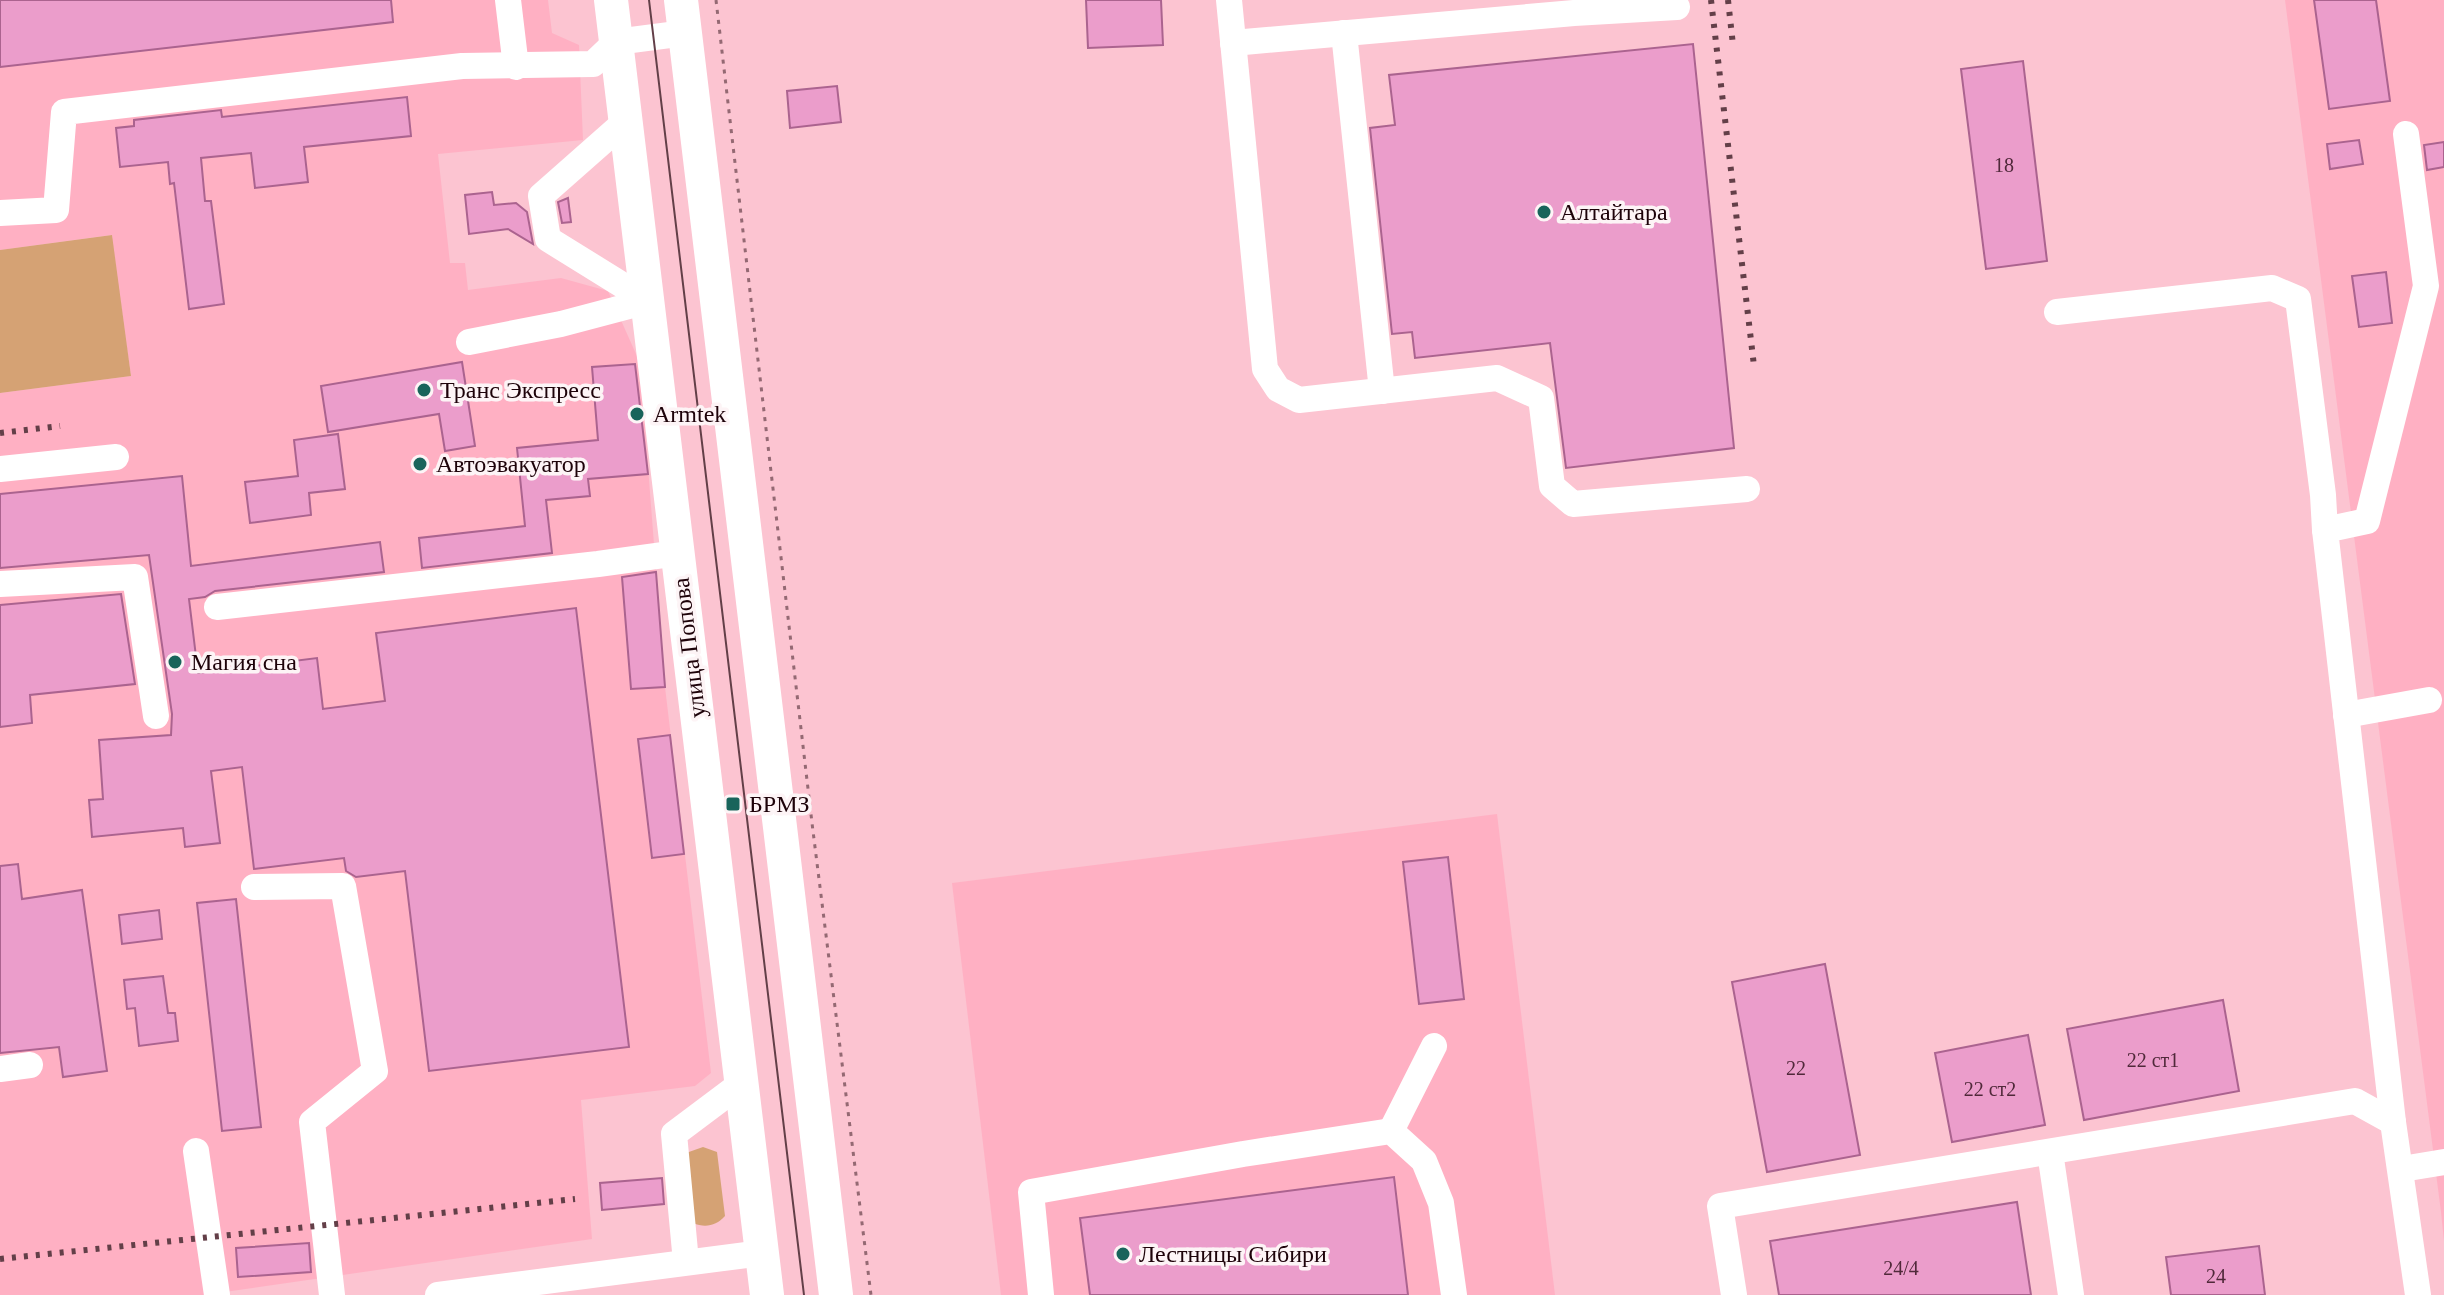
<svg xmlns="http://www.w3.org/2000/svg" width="2444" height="1295" viewBox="0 0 2444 1295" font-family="'Times New Roman',serif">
<rect width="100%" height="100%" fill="#fcc4d1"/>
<g fill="#ffb0c3">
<polygon points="0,0 548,0 552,33 579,45 583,140 438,154 450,263 465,263 468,290 561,278 608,291 640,363 665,687 711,1073 695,1086 581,1100 592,1239 204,1295 0,1295 0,393 131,376 111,235 0,250"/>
<polygon points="2285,0 2444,0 2444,1241 2441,1212"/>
<polygon points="1497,814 1555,1295 1001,1295 952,883"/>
</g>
<g fill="#d5a274">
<polygon points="112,235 131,376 0,393 0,250"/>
<path d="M703 1147 717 1152 725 1216C716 1226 705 1228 693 1223L686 1153Z"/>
</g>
<g fill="#eb9dcb" stroke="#ab638f" stroke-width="2">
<polygon points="0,0 391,0 393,22 0,67"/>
<polygon points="1086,0 1161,0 1163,45 1088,48"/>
<polygon points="2314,0 2376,0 2390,101 2329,109"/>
<polygon points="1693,44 1734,448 1566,468 1550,343 1415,358 1412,332 1392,334 1370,128 1395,125 1389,75"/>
<polygon points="2023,61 2047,261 1986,269 1961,69"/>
<polygon points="837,86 841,122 790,128 787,91"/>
<polygon points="407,97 411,136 304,147 308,182 255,188 251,153 201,158 205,201 211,201 224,304 189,309 174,183 170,184 168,162 120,167 116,128 134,126 134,120 221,110 222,117"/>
<polygon points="2359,140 2363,164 2330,169 2327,144"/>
<polygon points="2444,142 2444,167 2427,170 2424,145"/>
<polygon points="492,192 494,205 516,203 527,212 533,244 508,229 469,234 465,195"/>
<polygon points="568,198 571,222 562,223 558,202"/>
<polygon points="2386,272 2392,323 2359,327 2352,276"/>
<polygon points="462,362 475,446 445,451 439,414 328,432 321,386"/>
<polygon points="635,364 648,474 588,479 590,496 546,500 552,553 422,568 419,538 525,526 517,448 598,440 592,367"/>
<polygon points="338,434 345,489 309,493 311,515 250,523 245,482 298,476 294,440"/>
<polygon points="182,476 191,566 380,542 384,572 215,591 205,597 189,599 198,673 317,658 323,709 385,701 376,633 576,608 629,1047 429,1071 405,871 356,877 346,871 344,858 254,869 242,767 211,771 220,843 185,847 183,828 92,837 89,800 103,799 99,740 171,735 172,714 149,555 0,568 0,494"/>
<polygon points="656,572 665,687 631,689 622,577"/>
<polygon points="121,594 135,684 30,695 32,723 0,727 0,605"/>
<polygon points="670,735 684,854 652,858 638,739"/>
<polygon points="1448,857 1464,999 1419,1004 1403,862"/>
<polygon points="18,864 22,899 82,890 107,1071 63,1077 59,1047 0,1053 0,866"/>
<polygon points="236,899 261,1127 222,1131 197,903"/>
<polygon points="159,910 162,939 122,944 119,915"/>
<polygon points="1825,964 1860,1155 1767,1172 1732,982"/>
<polygon points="163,976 168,1013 175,1013 178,1041 139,1046 135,1008 127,1009 124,980"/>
<polygon points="2223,1000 2239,1091 2084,1120 2067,1029"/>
<polygon points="2028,1035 2045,1125 1952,1142 1935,1053"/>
<polygon points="1394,1177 1408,1295 1090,1295 1080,1218"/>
<polygon points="662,1178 664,1204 602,1210 600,1183"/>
<polygon points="2017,1202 2031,1295 1779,1295 1770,1241"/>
<polygon points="309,1243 311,1272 238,1277 236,1248"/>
<polygon points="2259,1246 2265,1295 2171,1295 2166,1257"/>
</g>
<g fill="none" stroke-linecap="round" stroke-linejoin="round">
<polyline stroke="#946973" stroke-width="3" stroke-dasharray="4 6" stroke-linecap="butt" points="716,0 812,823 871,1295"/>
<g stroke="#fff" stroke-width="26">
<polyline points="508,0 516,67"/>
<polyline points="1229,0 1265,369 1278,389 1299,400 1497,378 1541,398 1552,486 1573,504 1747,489"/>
<polyline points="1344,33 1382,391"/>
<polyline points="1233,43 1574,13 1677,7"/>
<polyline points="626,121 541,196 548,239 648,301"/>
<polyline points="2406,134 2426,286 2367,521 2325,530 2393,1122 2418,1295"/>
<polyline points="0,213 56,210 64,112 462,66 593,64 616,42 685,33"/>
<polyline points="2057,312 2272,288 2298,299 2323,495 2325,530"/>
<polyline points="469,342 561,324 648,301"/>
<polyline points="0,469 116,457"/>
<polyline points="0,584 135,577 156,716"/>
<polyline points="217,607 598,564 678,553"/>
<polyline points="2346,715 2429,700"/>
<polyline points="254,887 343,886 375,1071 312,1122 332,1295"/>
<polyline points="0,1069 30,1065"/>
<polyline points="1391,1131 1434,1046"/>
<polyline points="196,1151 217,1295"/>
<polyline points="2050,1152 2071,1295"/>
<polyline points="2402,1169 2444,1162"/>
<polyline points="686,1262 674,1134 742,1083"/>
<polyline points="438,1295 762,1253"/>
<polyline points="1041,1295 1031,1192 1243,1154 1391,1131 1424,1161 1441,1203 1454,1295"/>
<polyline points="1734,1295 1720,1206 2355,1101 2393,1122"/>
</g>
<g stroke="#fff" stroke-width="34">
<polyline points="611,0 767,1295"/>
<polyline points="681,0 836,1295"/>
</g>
<polyline stroke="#633f48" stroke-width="2" points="649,0 804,1295"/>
<g stroke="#633f48" stroke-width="6" stroke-dasharray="4 8" stroke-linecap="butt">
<polyline points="1711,0 1754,366"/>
<polyline points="1728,0 1733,45"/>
<polyline points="0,433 60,426"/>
<polyline points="0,1259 575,1199"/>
</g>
</g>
<g fill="#19645b" stroke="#fdf4f6" stroke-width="3">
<circle cx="1544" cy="212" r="8"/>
<circle cx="424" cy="390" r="8"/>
<circle cx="637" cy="414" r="8"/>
<circle cx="420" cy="464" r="8"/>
<circle cx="175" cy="662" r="8"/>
<rect x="725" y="796" width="16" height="16" rx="4"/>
<circle cx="1123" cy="1254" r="8"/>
</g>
<g text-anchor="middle" stroke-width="7" stroke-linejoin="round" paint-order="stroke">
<g font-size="20" fill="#50293a">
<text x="2004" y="172">18</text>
<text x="2153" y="1067">22 ст1</text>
<text x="1796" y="1075">22</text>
<text x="1990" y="1096">22 ст2</text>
<text x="1901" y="1275">24/4</text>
<text x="2216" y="1283">24</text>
</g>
<g font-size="24" fill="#1d0209" stroke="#fdf4f6" text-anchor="start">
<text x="1560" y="220">Алтайтара</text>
<text x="440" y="398">Транс Экспресс</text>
<text x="653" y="422">Armtek</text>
<text x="436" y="472">Автоэвакуатор</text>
<text x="191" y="670">Магия сна</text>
<text x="749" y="812">БРМЗ</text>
<text x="1139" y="1262">Лестницы Сибири</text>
</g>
<g font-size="24" fill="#1d0209" stroke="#fdf4f6">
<text transform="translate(689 648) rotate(-97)" y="8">улица Попова</text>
</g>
</g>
</svg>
